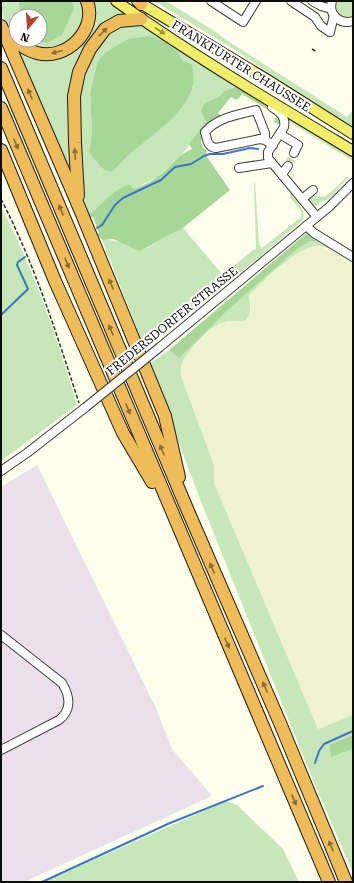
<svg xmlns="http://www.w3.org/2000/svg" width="354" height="883" viewBox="0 0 354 883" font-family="'Roboto Serif',serif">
<rect width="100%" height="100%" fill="#fefeec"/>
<polygon fill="#ebe0ea" points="37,465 156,708 172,749 212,796 24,882 1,882 1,487"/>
<polygon fill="#eef3cd" points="319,246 337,253 353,262 353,715 318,729 214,483 214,465 181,376 181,365 187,353 215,325 222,322 229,322 251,310 249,295 292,256 305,248"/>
<g fill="#c6e7b7" fill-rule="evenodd">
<path d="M1 1H83L85 5 82 27 67 46 46 51 19 40H40V16H16V38C6 25 1 18 1 1Z"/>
<polygon points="92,1 107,1 126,13 111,19 103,25 78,62 73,188 12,44 18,50 72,51"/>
<polygon points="154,1 166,1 216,32 223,38 347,117 353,110 353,129 281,84 282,82 237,51"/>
<path d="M337 1H353V15C342 21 333 12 337 1Z"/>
<path d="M133 24 142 25 237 83 234 89 179 158 157 177 134 189 89 215 83 196 78 100 85 66 103 38 123 25ZM180 55 181 60 186 63 193 87C179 119 153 132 129 155 123 161 118 167 112 172L104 170 89 153 92 131 90 93 97 63Z"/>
<polygon points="283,112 353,157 353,161 286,120"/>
<path d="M347 176 348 178C339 186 333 201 319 202V206L312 204 308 200 311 195 324 197 338 186Z"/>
<path d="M255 182 259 244 262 248 301 217V211L289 196 291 194C297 202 306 210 303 220L251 264 143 351 136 326 102 240C114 239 135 245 148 248L169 234 179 231 183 228 223 275 254 249V250L256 249 254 183Z"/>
<path d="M1 207C34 270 57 337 77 405L1 461Z"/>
<path d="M309 241 322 242 353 259V262C344 256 330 247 319 246 299 244 264 281 249 295 250 305 252 311 246 320 238 322 229 320 221 323 210 326 186 353 182 363 180 367 181 372 181 376L214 465V483L318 729 353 715V735L329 745 331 757 353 749V873L312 778 200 499 149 364 169 350 179 357 227 311 297 249Z"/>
<polygon points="226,801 237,805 283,849 299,882 44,882"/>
</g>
<g fill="#a7d797">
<polygon points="19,1 69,1 73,4 74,9 70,17 62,35 47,43 40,42 40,16 20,16"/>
<path d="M151 36C163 41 177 47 182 60L192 65C193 72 195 81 192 89 183 115 152 135 131 153 124 159 119 166 112 172L104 170 89 153 92 131 90 93 97 63 105 53 128 39Z"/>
<path d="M237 87 273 110 280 117V123L278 124 274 122 277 115 242 94 239 98 236 100 231 97 218 113 223 117 203 133 201 142 203 147 206 150 207 157 230 190 179 231C164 235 153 246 139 251L113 239 102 240 97 234 99 233 93 217 91 218 89 215C102 206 114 187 130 185L134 189C142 186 151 182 157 177 170 169 178 154 192 149L189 144 206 122 201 111 204 104 220 96 224 91Z"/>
<polygon points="308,232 322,242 310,241 297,249 227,311 179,358 169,350"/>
<polygon points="353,735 353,749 331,757 329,745"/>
</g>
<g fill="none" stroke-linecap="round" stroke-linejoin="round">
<g stroke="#3c74c8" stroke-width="2">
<polyline points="97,228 102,225 115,205 123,198 161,180 175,167 191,164 204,156 210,154 223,154 250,148 258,149"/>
<polyline points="1,315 28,289 17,265 18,262 25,257"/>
<polyline points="315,763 319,751 324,744 353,731"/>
<polyline points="42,882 170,823 263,786"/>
</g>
<polyline stroke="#dadaca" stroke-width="8" stroke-dasharray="8 4" stroke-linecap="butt" points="288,166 294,153"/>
<g stroke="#3f3f3f" stroke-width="10">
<g id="minor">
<polyline points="211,1 243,22 256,1"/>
<polyline points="291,1 315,17 321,26 330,32"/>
<polyline points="312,1 321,6 331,9"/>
<path d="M332 1C328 15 340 25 353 21"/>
<polyline points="330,32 334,15"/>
<path d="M272 107C280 112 286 117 284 127L268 152V158L317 217"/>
<polyline points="280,134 298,145 294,153"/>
<path d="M265 140 260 139 216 148C207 147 207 139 205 132 218 117 238 115 256 110L265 133V140L273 145"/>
<polyline points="239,168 272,163"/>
<polyline points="282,174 288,166"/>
<polyline points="302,199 313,190"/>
<polyline points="306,226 314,233 353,257"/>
<polyline points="160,347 306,226 329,207 353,183"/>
<polyline points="1,471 27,453 86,407"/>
<path d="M1 635 62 683C70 696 72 710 59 720L1 750"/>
</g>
</g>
<g stroke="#1d1d1d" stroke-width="12">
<g id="major">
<path d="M116 1C192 55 273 103 353 151"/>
<polyline points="137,1 266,79 353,134"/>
</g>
</g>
<g stroke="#1d1d1d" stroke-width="14">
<g id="highway">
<polyline points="139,1 141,4"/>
<polyline points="1,26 79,207 165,416 179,477"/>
<path d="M6 33C15 41 25 50 37 53 66 61 98 30 87 1"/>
<polyline points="1,68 188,511 280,723 346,882"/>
<polyline points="1,108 329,882"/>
<polyline points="1,150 55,281 123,433 152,482"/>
<polyline points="78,196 75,143 74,96 79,72 90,49 105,29 119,21 141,19"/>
</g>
</g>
<g stroke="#2e2e2e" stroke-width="1.5" stroke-dasharray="4 2" stroke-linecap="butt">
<polyline points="312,49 317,52"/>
<path d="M1 199C35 265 56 332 79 403"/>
</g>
<use href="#minor" stroke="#fff" stroke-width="8"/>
<use href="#major" stroke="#f3ed67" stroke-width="10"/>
<use href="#highway" stroke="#efbc59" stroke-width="12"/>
<g stroke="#3f3f3f" stroke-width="10" stroke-linecap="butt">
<polyline id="minor-bridge" points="86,407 160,347"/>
</g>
<use href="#minor-bridge" stroke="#fff" stroke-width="8"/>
</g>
<defs><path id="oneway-solid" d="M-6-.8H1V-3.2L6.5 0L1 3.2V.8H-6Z"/></defs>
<use fill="#979343" href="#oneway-solid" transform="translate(160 31) rotate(33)"/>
<g fill="#896d36">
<use href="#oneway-solid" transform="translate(103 32) rotate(-45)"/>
<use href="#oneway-solid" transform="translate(57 52) rotate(166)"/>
<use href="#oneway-solid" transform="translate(30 94) rotate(-113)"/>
<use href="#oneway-solid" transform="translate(16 144) rotate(67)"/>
<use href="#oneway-solid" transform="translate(75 154) rotate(-93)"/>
<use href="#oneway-solid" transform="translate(61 210) rotate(-113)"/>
<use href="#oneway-solid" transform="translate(67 263) rotate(67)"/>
<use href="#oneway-solid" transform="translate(111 284) rotate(-113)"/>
<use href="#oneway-solid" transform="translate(111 330) rotate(-113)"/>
<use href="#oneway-solid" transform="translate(128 409) rotate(67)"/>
<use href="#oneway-solid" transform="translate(162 450) rotate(-113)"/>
<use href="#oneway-solid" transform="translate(212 568) rotate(-114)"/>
<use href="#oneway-solid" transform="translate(227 643) rotate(67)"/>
<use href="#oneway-solid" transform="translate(265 687) rotate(-114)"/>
<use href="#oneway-solid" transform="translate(294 800) rotate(67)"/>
<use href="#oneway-solid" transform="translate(331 846) rotate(-112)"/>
</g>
<g text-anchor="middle" stroke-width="4" stroke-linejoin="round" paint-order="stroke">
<g font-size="12" fill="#0c0c0c" stroke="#fff">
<text transform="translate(241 66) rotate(32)" y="4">FRANKFURTER CHAUSSEE</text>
<text transform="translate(172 321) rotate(-39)" y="4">FREDERSDORFER STRASSE</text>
</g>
</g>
<rect width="354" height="883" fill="none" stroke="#0c0c0c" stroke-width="4"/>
<g transform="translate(28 28) rotate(198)"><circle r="19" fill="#ffffff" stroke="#9e9e9e"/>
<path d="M0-3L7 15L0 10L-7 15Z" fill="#b63f2a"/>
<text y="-6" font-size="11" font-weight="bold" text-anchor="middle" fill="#0c0c0c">N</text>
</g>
</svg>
